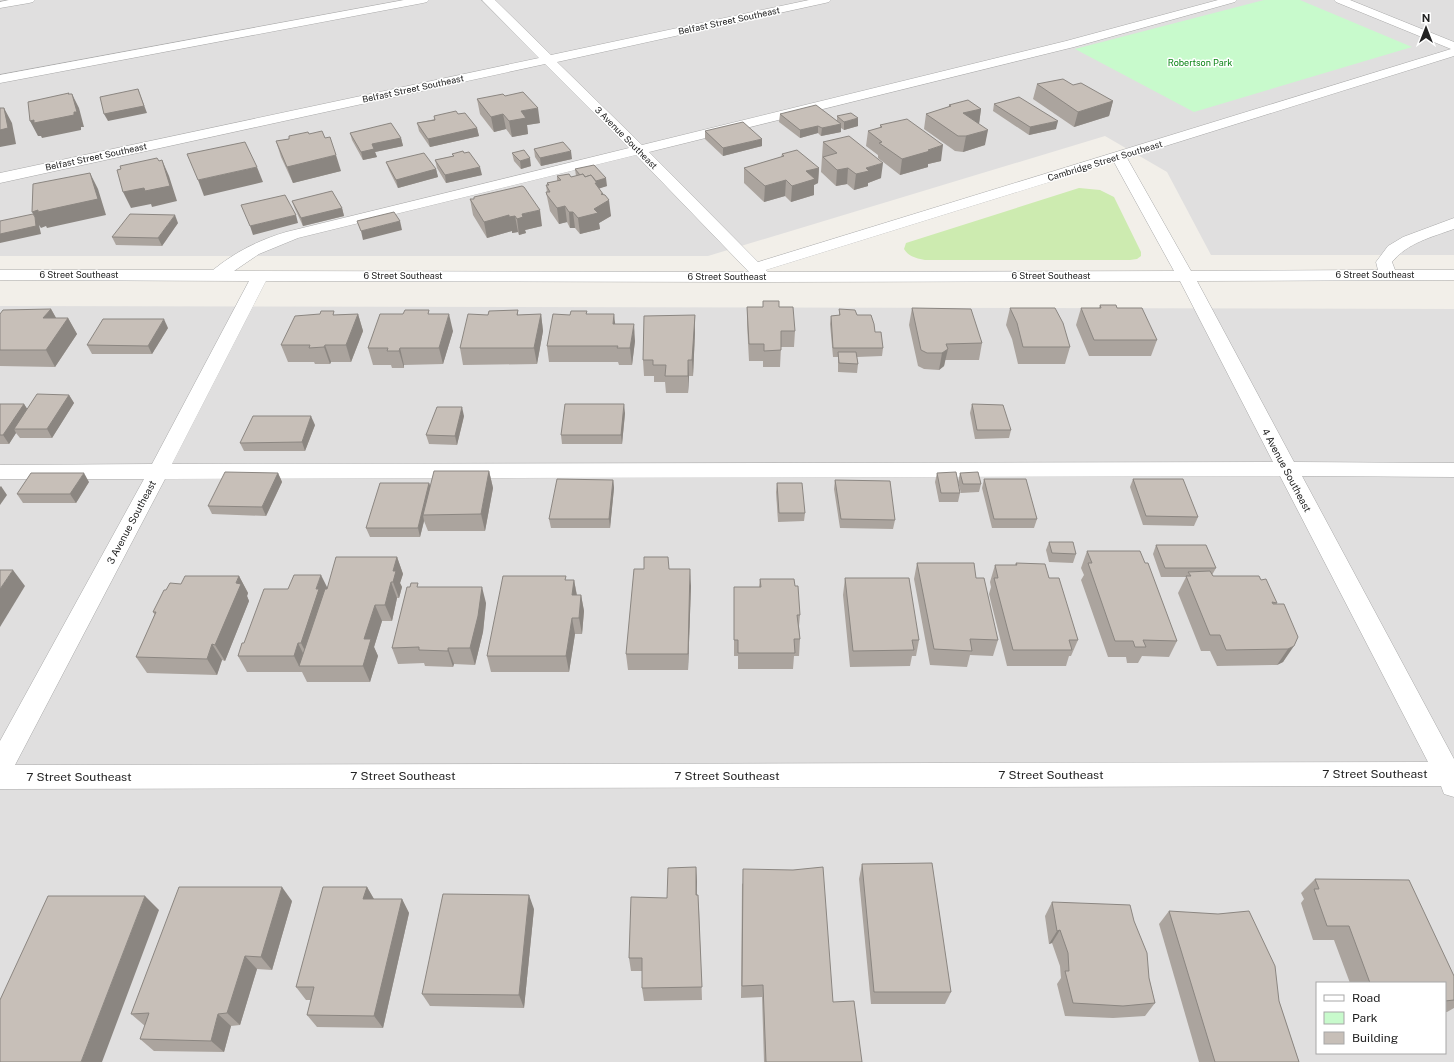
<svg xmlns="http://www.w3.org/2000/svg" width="1454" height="1062" viewBox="0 0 1454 1062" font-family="'Public Sans',sans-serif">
<rect width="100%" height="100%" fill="#f2efe9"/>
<g fill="#e0dfdf" fill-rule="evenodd">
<polygon points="0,0 1454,0 1454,255 1211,255 1167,172 1105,136 708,256 0,256"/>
<path d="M0 306 1454 309V1062H0ZM1317 983H1445V1053H1317Z"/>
</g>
<path fill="#cdebb0" d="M1079 188 1100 190 1114 197 1141 252V256L1137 259 1130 260H925C916 258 909 257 904 249L906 243Z"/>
<polygon fill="#c8facc" points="1264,0 1300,0 1412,47 1194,112 1075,49"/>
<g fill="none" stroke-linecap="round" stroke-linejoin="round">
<g stroke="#a9a9a9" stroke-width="1">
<g id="minor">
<polygon points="9,0 35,0 33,2 29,3 0,8 0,2"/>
<polygon points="404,0 429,0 427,2 423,3 0,83 0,75"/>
<path d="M482 0H495L551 55 809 0H831L829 2 825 3 557 62 642 145 1066 41 1218 0H1237L1235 2 1074 47 649 152 758 262 1451 49 1336 2 1334 0H1350L1454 42V56L1127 158 1191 271 1378 270 1376 262 1388 246 1403 237 1454 218V229C1432 237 1407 243 1392 262L1395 270H1454V280L1197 281 1294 462 1454 463V477L1302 476 1454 759V797L1444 794 1441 786 0 789V741L144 479H0V465L152 464 249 281 0 280V270H213C235 252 259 240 286 232L629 148 545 64 0 183V173L539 58ZM636 155 749 272 234 271 259 254 298 238ZM1114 162 1174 271 768 272 766 270ZM266 281 763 282 1180 281 1273 462 172 464ZM1280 476 1428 762 15 765 165 479Z"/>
</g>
</g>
<use href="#minor" fill="#fff" fill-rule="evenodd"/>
</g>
<g fill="#aba49e">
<polygon points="1037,84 1073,85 1113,101 1109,116 1074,127 1033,99"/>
<polygon points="477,99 540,123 527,125 528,134 512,137 506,129 494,132 480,114"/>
<polygon points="994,104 1056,129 1029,135 993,111"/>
<polygon points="949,105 981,109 979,124 985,145 963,152 955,151 924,129 926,114 949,107"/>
<polygon points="458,114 477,128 479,136 430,147 419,131 417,123"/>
<polygon points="780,114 837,120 837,116 858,126 844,130 841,128 841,132 821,136 818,133 800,138 779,122"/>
<polygon points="880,125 941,161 928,164 928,167 900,175 878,158 878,155 866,146 868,131 880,128"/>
<polygon points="705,131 762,146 723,156 705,139"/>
<polygon points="350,133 401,138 403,146 375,152 377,157 363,160 352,140"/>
<polygon points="289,139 341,171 293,183 281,157 276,141"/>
<polygon points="823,142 881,178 868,183 868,186 854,190 847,184 836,186 821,172"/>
<polygon points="534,149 572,159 541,166 535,157"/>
<polygon points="512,153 531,166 521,169 514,161"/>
<polygon points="452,154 482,175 446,183 437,168 435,160 453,156"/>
<polygon points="782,154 819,168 818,183 814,185 814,195 791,202 785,196 764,202 744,183 744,168 781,157"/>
<polygon points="386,162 436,169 438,177 398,188 389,170"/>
<polygon points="575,169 607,186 599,188 603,194 611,216 599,223 600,229 580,234 575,228 570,228 567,222 559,224 550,211 546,192 547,192 546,185 547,185 547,183 557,181 557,176 571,177 576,176"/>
<polygon points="470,199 542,226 525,230 526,233 519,235 518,232 512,233 512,231 487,238 473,215"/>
<polygon points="292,201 342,208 344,216 303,226 295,209"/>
<polygon points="178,223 162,246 116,245 112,237"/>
<polygon points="763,301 779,307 795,331 794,347 781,347 780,367 763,367 763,361 749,361 747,323 747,307 763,307"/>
<polygon points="1100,305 1157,340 1151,356 1089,356 1076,325 1081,308 1099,308"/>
<polygon points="912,308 982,343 979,360 945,360 944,366 939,370 924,369 918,366 909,325"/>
<polygon points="1010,308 1070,347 1065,364 1018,364 1012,339 1006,325"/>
<polygon points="51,309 56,318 68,318 77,334 55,367 0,366 0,314"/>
<polygon points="839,309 857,315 875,332 883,348 882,356 857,357 858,364 857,373 838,372 838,357 833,357 830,324 831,316 839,315"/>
<polygon points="518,310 518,315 541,314 543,331 537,364 463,365 460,348 488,315"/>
<polygon points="358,314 363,331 351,362 331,362 330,364 315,364 314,362 288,362 281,345 335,315"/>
<polygon points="430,314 453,331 443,364 404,365 404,368 392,368 391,365 373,365 368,348"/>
<polygon points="587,314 615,324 635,341 632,365 619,365 618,362 549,362 547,346 570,315"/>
<polygon points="695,315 695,332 693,376 689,376 688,393 666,393 665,382 654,382 654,376 644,376 643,360"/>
<polygon points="168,328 152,354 92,354 87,345"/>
<polygon points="69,395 74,403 52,438 20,438 16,433 9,444 0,444 0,404 24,404 27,409"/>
<polygon points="972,404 1011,430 1009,438 975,439 970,413"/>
<polygon points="625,413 622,444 562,444 561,435"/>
<polygon points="464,416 457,445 429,444 426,435"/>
<polygon points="315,425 305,451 244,451 240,443"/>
<polygon points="489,471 493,488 485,531 428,531 424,521 420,537 370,537 366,528 429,483 430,486"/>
<polygon points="278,473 282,482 266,516 212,514 208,506"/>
<polygon points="937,473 960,493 958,502 939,502 935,482"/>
<polygon points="960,473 981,484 979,492 961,493 958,482"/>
<polygon points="984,479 1037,519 1034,528 992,528 982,488"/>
<polygon points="1133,479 1198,517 1194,526 1143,525 1130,487"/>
<polygon points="613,480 614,488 610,528 551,528 549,519"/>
<polygon points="835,480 895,520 893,529 840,528 834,489"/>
<polygon points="89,482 76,503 23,503 17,494"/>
<polygon points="777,483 805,513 804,521 778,522 776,492"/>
<polygon points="1049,542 1076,554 1073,563 1049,562 1046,550"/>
<polygon points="1156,545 1216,568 1212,575 1213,576 1277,603 1276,604 1298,637 1283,662 1277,665 1217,666 1210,651 1201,651 1178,593 1186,577 1161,577 1153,554"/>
<polygon points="1087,551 1177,641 1169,657 1142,656 1138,663 1127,663 1126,657 1108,657 1081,580 1084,575 1081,568"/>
<polygon points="397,557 403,574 400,583 402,587 399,598 397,598 392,621 382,621 374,647 378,656 370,682 307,682 302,672 247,672 238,656 244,643 288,589 328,589"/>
<polygon points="917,563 976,578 998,640 993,656 970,655 967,667 930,665 914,579"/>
<polygon points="1016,563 1049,578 1078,640 1071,656 1069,656 1066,666 1007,666 989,594 991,587 990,582 995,565 1015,565"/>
<polygon points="669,569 691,586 688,670 628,670 626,654"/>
<polygon points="239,576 248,593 247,596 249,601 225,661 222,660 217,675 147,673 136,657 155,615 153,612 166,590"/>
<polygon points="845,578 919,640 916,656 912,656 910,666 850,667 843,595"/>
<polygon points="760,579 800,615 799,626 800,639 799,656 794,656 793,669 738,669 738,656 734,656 734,587 759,587"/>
<polygon points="567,580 574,580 577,595 581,595 584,611 582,634 575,634 569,672 491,672 487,656"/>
<polygon points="419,587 486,603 483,632 475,665 454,664 453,667 425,666 424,663 398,664 392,648"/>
<polygon points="862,864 951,992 945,1004 871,1004 859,879"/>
<polygon points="696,867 697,895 699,909 702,1000 644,1001 642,988 642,971 631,971 629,958 667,898"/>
<polygon points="1315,879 1454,976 1454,1008 1447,1012 1445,1012 1445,983 1350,983 1334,940 1313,940 1301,903 1304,899 1301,893"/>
<polygon points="742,883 833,1002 862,1062 764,1062 762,997 741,998"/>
<polygon points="367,887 374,899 402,899 409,913 383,1028 317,1027 307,1015 311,1000 306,1000 296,987"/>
<polygon points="292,901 272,970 257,969 240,1025 231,1026 224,1052 154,1051 140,1039 145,1026 131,1014"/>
<polygon points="1052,902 1149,978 1155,1003 1145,1016 1113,1018 1065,1016 1057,984 1061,978 1060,966 1052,943 1049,944 1045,916"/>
<polygon points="534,909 524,1008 430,1006 422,994"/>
<polygon points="1169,911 1279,1001 1299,1062 1199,1062 1159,924"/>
</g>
<g fill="#8b8681">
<polygon points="138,89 147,113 108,121 104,114"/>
<polygon points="72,94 79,108 84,127 81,127 81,130 42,138 41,136 38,136 30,121"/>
<polygon points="1113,101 1109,116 1074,127 1078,112"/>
<polygon points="4,108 12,123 16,144 0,147 0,130"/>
<polygon points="538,108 540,123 527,125 528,134 512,137 509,121 521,111"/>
<polygon points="981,109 979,124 963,113"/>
<polygon points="503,114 506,129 494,132 491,117"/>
<polygon points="858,118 858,126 844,130 844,122"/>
<polygon points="1058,121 1056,129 1029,135 1030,127"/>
<polygon points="841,124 841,132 821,136 822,128"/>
<polygon points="818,126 818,133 800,138 800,130"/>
<polygon points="477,128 479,136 430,147 428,139"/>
<polygon points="988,130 985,145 963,152 966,136"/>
<polygon points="401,138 403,146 375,152 377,157 363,160 361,152 372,144"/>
<polygon points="762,139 762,146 723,156 723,148"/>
<polygon points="943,145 941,161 928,164 928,167 900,175 902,159 928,150"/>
<polygon points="571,151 572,159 541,166 540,158"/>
<polygon points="336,155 341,171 293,183 287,167"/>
<polygon points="530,158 531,166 521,169 520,161"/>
<polygon points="162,160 169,176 177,201 152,207 151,204 131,208 123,192"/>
<polygon points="883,163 881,178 868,183 868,186 854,190 856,174 866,168"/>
<polygon points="257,167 263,182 204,196 198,180"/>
<polygon points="480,167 482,175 446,183 445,175"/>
<polygon points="819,168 818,183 814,185 814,195 791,202 792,186 806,171"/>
<polygon points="848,168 847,184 836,186 837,170"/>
<polygon points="436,169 438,177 398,188 396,180"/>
<polygon points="90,173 98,189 106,215 47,228 46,226 41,228 39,225 41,234 0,243 0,234 35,217 32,212"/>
<polygon points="606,178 607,186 598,189 586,183"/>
<polygon points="786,180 785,196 764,202 765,186"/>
<polygon points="601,194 603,194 604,203 609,200 611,216 599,223 600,229 580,234 578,218 594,209"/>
<polygon points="565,206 567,222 559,224 557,208"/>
<polygon points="342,208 344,216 303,226 301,218"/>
<polygon points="540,210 542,226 525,230 526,233 519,235 517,219 522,214"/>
<polygon points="569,212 573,212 575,228 570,228"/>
<polygon points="175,215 178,223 162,246 158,238"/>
<polygon points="296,215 298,223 253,235 250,226"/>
<polygon points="509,215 515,216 518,232 512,233 512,231 487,238 484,222"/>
<polygon points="400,221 402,230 363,240 361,231"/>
<polygon points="51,309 60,325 43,318"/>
<polygon points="358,314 363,331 351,362 346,345"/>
<polygon points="449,314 453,331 443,364 439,348"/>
<polygon points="541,314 543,331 537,364 534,348"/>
<polygon points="614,314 616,331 613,324"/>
<polygon points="695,315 695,332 693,376 692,360"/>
<polygon points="68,318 77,334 55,367 46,350"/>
<polygon points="164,319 168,328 152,354 148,346"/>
<polygon points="634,324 635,341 632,365 630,348"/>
<polygon points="325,345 331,362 330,364 324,347"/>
<polygon points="400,348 404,365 404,368 399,351"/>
<polygon points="948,349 944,366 939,370 942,353"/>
<polygon points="688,360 689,376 688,393"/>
<polygon points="69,395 74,403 52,438 47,429"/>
<polygon points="24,404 30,413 14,429 16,433 9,444 3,435"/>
<polygon points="624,404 625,413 622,444 621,435"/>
<polygon points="462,407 464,416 457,445 455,436"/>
<polygon points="311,416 315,425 305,451 302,442"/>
<polygon points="489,471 493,488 485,531 481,514"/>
<polygon points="84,473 89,482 76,503 70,494"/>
<polygon points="278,473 282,482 266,516 262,507"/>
<polygon points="613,480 614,488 610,528 609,519"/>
<polygon points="429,483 432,491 423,515 424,521 420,537 418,528"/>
<polygon points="1,486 7,495 0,505 0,487"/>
<polygon points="397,557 403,574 400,583 402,587 399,598 393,582 393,571"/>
<polygon points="690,569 691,586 688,670 688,654"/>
<polygon points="13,570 25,586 0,627 0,589"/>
<polygon points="321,575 329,591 309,659 301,643 316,589"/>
<polygon points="239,576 248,593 247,596 249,601 225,661 215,645"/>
<polygon points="574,580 577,597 572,595"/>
<polygon points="391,582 397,598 392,621 385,605"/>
<polygon points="482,587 486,603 483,632 475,665 470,648"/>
<polygon points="581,595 584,611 582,634 579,618"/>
<polygon points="375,605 382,621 374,647 378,656 370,682 363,666 364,639"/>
<polygon points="572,618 575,634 569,672 566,656"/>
<polygon points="298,643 306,659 299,666 294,656"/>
<polygon points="212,644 222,660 217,675 207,659"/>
<polygon points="1294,646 1283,662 1277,665 1288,649"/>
<polygon points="448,648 454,664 453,667 448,651"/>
<polygon points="696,867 697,882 696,909"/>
<polygon points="282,887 292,901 272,970 261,957"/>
<polygon points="367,887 375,901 363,899"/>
<polygon points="529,895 534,909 524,1008 519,995"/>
<polygon points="145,896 159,910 102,1062 81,1062"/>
<polygon points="402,899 409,913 383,1028 374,1016"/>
<polygon points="1060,930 1052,943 1049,944 1057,931"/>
<polygon points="245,956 257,969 240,1025 227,1013"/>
<polygon points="218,1014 231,1026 224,1052 211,1041"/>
</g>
<g fill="#c7bfb8" stroke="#8b8681">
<polygon points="1063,79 1073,85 1081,83 1113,101 1078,112 1037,84"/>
<polygon points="138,89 144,106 104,114 100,97"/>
<polygon points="523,92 538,108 521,111 526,118 509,121 503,114 491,117 477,99 503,94 505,96"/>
<polygon points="69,93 68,94 72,94 77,112 74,112 74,115 34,123 34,120 30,121 28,102"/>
<polygon points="1019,97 1058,121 1030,127 994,104"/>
<polygon points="968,100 981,109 963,113 988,130 966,136 958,136 926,114 951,106 949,105"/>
<polygon points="816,105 841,124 822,128 818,126 800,130 780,114"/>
<polygon points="0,108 4,108 8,128 0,130"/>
<polygon points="456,111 458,114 465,113 477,128 428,139 417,123 435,120 434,116"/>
<polygon points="851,113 858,118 844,122 837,116"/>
<polygon points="907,119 943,145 928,150 930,151 902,159 879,143 882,142 868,131 882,127 880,125"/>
<polygon points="743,122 762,139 723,148 705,131"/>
<polygon points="391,123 401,138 372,144 374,149 361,152 350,133"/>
<polygon points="322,131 325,138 330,137 336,155 287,167 276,141 289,139 289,136 308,132 309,134"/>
<polygon points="849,136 883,163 866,168 869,171 856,174 848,168 837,170 823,157 837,153 823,142"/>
<polygon points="245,142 257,167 198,180 187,154"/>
<polygon points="563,142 571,151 540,158 534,149"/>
<polygon points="524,150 530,158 520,161 512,153"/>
<polygon points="797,150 819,168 806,171 815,179 792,186 786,180 765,186 744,168 784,156 782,154"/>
<polygon points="463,151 464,153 469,152 480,167 445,175 435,160 454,156 452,154"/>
<polygon points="424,153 436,169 396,180 386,162"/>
<polygon points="157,158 159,161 162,160 170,186 145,191 144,188 123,192 117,170 121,169 120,166"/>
<polygon points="594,165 606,178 596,181 591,175 585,177 583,174 580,175 575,169"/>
<polygon points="90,173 98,199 38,212 38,210 32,212 33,184"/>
<polygon points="569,174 571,177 583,174 585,177 591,175 597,183 595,183 603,194 601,194 605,195 609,200 594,209 598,213 578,218 573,212 569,212 565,206 557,208 547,195 546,192 550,192 546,185 549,185 547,183 561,180 557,176"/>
<polygon points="522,186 524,187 540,210 522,214 523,217 517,219 515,216 509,217 509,215 484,222 470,199 474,199 474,197"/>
<polygon points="332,191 342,208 301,218 292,201"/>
<polygon points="285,195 296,215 250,226 241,205"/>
<polygon points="394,212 400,221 361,231 357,221"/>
<polygon points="33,214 35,217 36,226 0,234 0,221"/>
<polygon points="130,214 175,215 158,238 112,237"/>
<polygon points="763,301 779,301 779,307 793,307 795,331 781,331 781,350 764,351 764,344 749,344 747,307 763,307"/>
<polygon points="1100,305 1116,305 1117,308 1142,308 1157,340 1094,340 1081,308 1101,308"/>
<polygon points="912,308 971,309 982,343 946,344 948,349 942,353 927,353 921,350"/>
<polygon points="1010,308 1055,308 1063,323 1070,347 1023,347 1017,323"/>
<polygon points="51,309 43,318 68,318 46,350 0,350 0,314 3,310"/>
<polygon points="839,309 855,310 857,315 871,315 874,324 875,332 881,332 883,348 833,348 831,316 840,315"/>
<polygon points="405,310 429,310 428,314 449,314 439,348 400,348 399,351 387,351 388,348 368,348 380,314 403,314"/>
<polygon points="518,310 517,315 541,314 534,348 460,348 468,314 488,315 489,311"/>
<polygon points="321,311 334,311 333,315 358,314 346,345 325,345 324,347 309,348 310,345 281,345 295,316 320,314"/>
<polygon points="571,311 587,311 586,314 614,314 613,324 634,324 630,348 617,348 618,346 547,346 553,314 570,315"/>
<polygon points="695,315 692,360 688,360 688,376 665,376 666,365 653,365 653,360 643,360 644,316"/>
<polygon points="103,319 164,319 148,346 87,345"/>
<polygon points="838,352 856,352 858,364 839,363"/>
<polygon points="37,394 69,395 47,429 14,429"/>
<polygon points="0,404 24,404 3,435 0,435"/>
<polygon points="565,404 624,404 621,435 561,435"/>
<polygon points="972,404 1003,405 1011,430 977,430"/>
<polygon points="437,407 462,407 455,436 426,435"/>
<polygon points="253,416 311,416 302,442 240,443"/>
<polygon points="434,471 489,471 481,514 423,515"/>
<polygon points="225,472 278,473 262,507 208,506"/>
<polygon points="956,472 960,493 941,493 937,473"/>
<polygon points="978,472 981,484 963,484 960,473"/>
<polygon points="31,473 84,473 70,494 17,494"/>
<polygon points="557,479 613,480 609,519 549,519"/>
<polygon points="984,479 1026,479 1037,519 994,519"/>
<polygon points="1133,479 1183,479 1198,517 1146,516"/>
<polygon points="835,480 890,481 895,520 841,519"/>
<polygon points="380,483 429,483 418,528 366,528"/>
<polygon points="777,483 802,483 805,513 779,513"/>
<polygon points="1049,542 1073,542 1076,554 1052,553"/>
<polygon points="1156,545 1206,545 1216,568 1165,568"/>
<polygon points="1087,551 1140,551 1145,563 1148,563 1177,641 1143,640 1146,647 1135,647 1133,641 1115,641 1088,563 1092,563"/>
<polygon points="336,557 397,557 393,571 396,571 393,582 391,582 385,605 375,605 364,639 371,639 363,666 299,666 325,589 327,589"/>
<polygon points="644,557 668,557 669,569 690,569 688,654 626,654 634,569 644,569"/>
<polygon points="917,563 974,563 976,578 984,578 998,640 970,639 972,651 934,649"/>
<polygon points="1016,563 1045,564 1049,578 1059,578 1078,640 1069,640 1072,650 1013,650 994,578 998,578 995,565 1017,565"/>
<polygon points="0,570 13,570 0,589"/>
<polygon points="1210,571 1213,576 1259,576 1261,580 1266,579 1277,603 1272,602 1273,604 1284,604 1298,637 1294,646 1288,649 1226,650 1220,635 1210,635 1186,576 1191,576 1188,572"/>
<polygon points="294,575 321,575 316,589 319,589 301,643 298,643 294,656 238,656 242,643 244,643 264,589 288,589"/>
<polygon points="185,576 239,576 236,583 241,584 215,645 212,644 207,659 136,657 156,612 153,612 164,590 166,590 170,583 181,584"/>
<polygon points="503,576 566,576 565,580 574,580 572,595 581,595 579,618 572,618 566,656 487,656"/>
<polygon points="845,578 909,578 919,640 912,640 914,650 853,651"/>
<polygon points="760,579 794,579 795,586 798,586 800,615 797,615 800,639 794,639 795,653 738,653 738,640 734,640 734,587 761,587"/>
<polygon points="411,583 418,583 417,587 482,587 478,616 470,648 448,648 448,651 419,650 419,647 392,648 407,587 410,587"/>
<polygon points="932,863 951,992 874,992 862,864"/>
<polygon points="696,867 696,895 698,895 702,987 642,988 642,958 629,958 631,897 667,898 668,868"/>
<polygon points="823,867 833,1002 854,1001 862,1062 766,1062 763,985 742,986 743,869 793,870"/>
<polygon points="1315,879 1409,880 1454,976 1454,1000 1445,1001 1445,983 1370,983 1349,926 1327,926 1314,889 1319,889"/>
<polygon points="179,887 282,887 261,957 245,956 227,1013 218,1014 211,1041 140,1039 149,1013 131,1014"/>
<polygon points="323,887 367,887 363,899 402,899 374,1016 307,1015 314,987 296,987"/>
<polygon points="443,894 529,895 519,995 422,994"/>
<polygon points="48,896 145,896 81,1062 0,1062 0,1000"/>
<polygon points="1052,902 1130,905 1134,921 1147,953 1149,978 1155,1003 1123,1006 1073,1003 1065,971 1069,971 1068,953 1060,930 1057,931"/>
<polygon points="1169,911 1218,914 1249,911 1275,966 1279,1001 1299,1062 1215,1062"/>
</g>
<g text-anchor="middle" stroke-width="3" stroke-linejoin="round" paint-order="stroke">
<g font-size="9" fill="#222" stroke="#fff">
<text transform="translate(729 21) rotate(-12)" y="3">Belfast Street Southeast</text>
<text transform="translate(413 89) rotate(-12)" y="3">Belfast Street Southeast</text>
<text transform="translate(626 138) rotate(45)" y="3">3 Avenue Southeast</text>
<text transform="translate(96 157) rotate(-12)" y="3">Belfast Street Southeast</text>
<text transform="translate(1105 161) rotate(-17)" y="3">Cambridge Street Southeast</text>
<text x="79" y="278">6 Street Southeast</text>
<text x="1375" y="278">6 Street Southeast</text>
<text x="403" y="279">6 Street Southeast</text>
<text x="1051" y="279">6 Street Southeast</text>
<text x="727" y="280">6 Street Southeast</text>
</g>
<g font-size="9" fill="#0c8416" stroke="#fff">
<text x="1200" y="66">Robertson Park</text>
</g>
<g font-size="10" fill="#222" stroke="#fff">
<text transform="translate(1287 470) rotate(62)" y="4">4 Avenue Southeast</text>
<text transform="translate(131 522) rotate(-62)" y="4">3 Avenue Southeast</text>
</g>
<g font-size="12" fill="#222" stroke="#fff">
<text x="1375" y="778">7 Street Southeast</text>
<text x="1051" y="779">7 Street Southeast</text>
<text x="403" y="780">7 Street Southeast</text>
<text x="727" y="780">7 Street Southeast</text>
<text x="79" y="781">7 Street Southeast</text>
</g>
</g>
<rect x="1316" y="982" width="130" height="72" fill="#ffffff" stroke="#a7a7a7"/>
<rect x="1324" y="995" width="20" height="6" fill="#ffffff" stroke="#a7a7a7"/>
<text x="1352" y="1002" font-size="12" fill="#222222">Road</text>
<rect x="1324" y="1012" width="20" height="12" fill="#c8facc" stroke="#a7a7a7"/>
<text x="1352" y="1022" font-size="12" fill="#222222">Park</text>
<rect x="1324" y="1032" width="20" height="12" fill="#c7bfb8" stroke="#a7a7a7"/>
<text x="1352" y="1042" font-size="12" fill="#222222">Building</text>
<g transform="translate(1426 28)" stroke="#ffffff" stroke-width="3" paint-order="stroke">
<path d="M0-3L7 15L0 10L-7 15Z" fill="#222222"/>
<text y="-6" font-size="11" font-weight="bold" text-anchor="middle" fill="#222222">N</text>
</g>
</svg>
